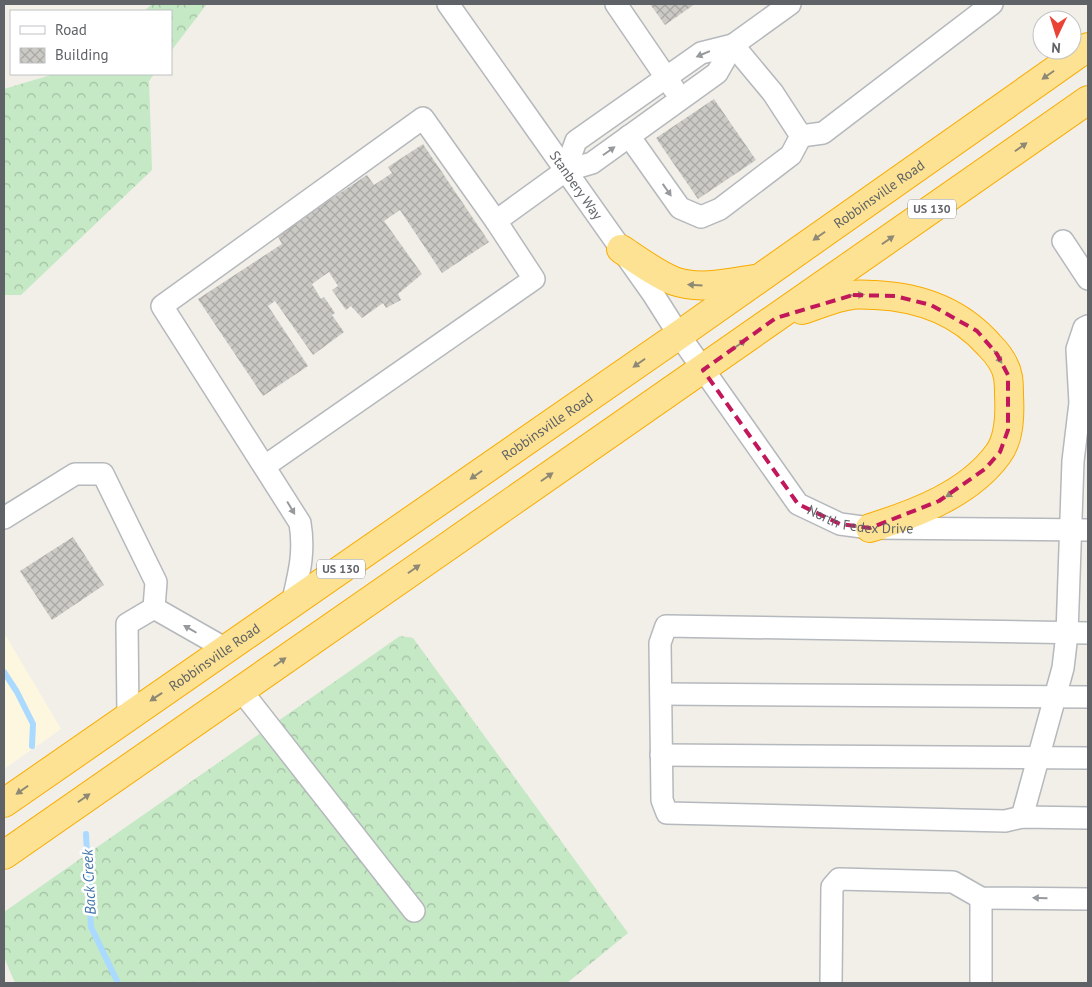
<svg xmlns="http://www.w3.org/2000/svg" width="1092" height="987" viewBox="0 0 1092 987" font-family="'PT Sans',sans-serif">
<defs>
<pattern id="forest-crowns" width="20" height="18" patternUnits="userSpaceOnUse" patternTransform="scale(1.25)"><rect width="20" height="18" fill="#c5e8c5"/><path d="M2 6a3 3 0 1 1 6 0M12 15a3 3 0 1 1 6 0" fill="none" stroke="#a3c0a4"/></pattern>
<pattern id="building-cross-hatch" width="8" height="8" patternUnits="userSpaceOnUse" patternTransform="scale(1.25)"><rect width="8" height="8" fill="#cccac5"/><path d="M0 0l8 8M0 8l8-8" fill="none" stroke="#a9a8a4"/></pattern>
</defs>
<rect width="100%" height="100%" fill="#f1efe8"/>
<polygon fill="#fef7e0" points="6,636 61,729 4,769 4,637"/>
<g fill="url(#forest-crowns)">
<polygon points="152,4 207,4 171,51 171,11 144,11"/>
<polygon points="54,74 154,74 149,81 152,170 21,295 4,295 4,89"/>
<polygon points="400,636 413,638 628,933 567,983 15,983 4,957 4,912"/>
</g>
<g fill="none" stroke-linecap="round" stroke-linejoin="round">
<g stroke="#aadaff" stroke-width="6">
<polyline points="4,672 17,692 33,724 32,746"/>
<polyline points="86,834 91,927 118,983"/>
</g>
</g>
<g fill="url(#building-cross-hatch)">
<polygon points="650,4 695,4 665,25"/>
<polygon points="714,99 756,160 698,199 656,138"/>
<polygon points="423,144 489,242 442,273 400,210 384,221 422,274 398,294 401,300 386,308 383,303 362,318 351,306 346,310 332,290 338,286 329,272 312,284 321,299 324,297 335,313 332,315 344,332 313,355 275,301 268,306 308,366 263,396 198,299 282,244 277,235 367,175 374,185 392,173 388,167"/>
<polygon points="73,537 104,585 52,620 20,571"/>
</g>
<g fill="none" stroke-linecap="round" stroke-linejoin="round">
<g stroke="#b5b8bc" stroke-width="24">
<g id="minor">
<path id="s1" d="M448 4 653 294 679 335 798 504 840 524 870 528 1088 530"/>
<polyline points="616,4 674,89"/>
<polyline points="790,4 733,45 773,93 801,136 823,133 992,4"/>
<polyline points="629,136 680,208 701,217 720,209 791,155 801,136"/>
<polyline points="496,221 565,171 592,163 717,73 733,45 701,53 576,141 565,171"/>
<polyline points="1063,241 1088,279"/>
<path d="M265 466 534 279 496 221 423 118 162 306 300 523C305 553 299 574 292 604"/>
<polyline points="4,518 75,474 103,474 156,582 154,608"/>
<polyline points="154,608 226,649"/>
<polyline points="1088,633 666,626 660,643 662,800 667,813 1005,821 1022,817 1088,818"/>
<polyline points="240,689 414,911"/>
<polyline points="661,694 1088,697"/>
<polyline points="128,716 127,624 154,608"/>
<polyline points="661,755 1088,758"/>
<polyline points="1022,817 1063,668 1067,634 1073,461 1080,403 1077,349 1084,328 1088,326"/>
<polyline points="831,983 832,887 839,879 953,882 981,898 1088,899"/>
<polyline points="981,983 981,898"/>
</g>
</g>
<g stroke="#f9ab00" stroke-width="30">
<g id="highway">
<path d="M621 249C636 259 658 275 674 281 699 290 729 283 754 279"/>
<path d="M802 310C818 305 835 297 852 295 859 294 868 295 875 295 919 297 959 311 989 345 997 353 1006 365 1008 377 1009 383 1009 389 1009 395 1010 414 1010 438 998 454 969 494 915 514 870 528"/>
<path id="s2" d="M4 803 679 335 1088 47"/>
<path d="M4 855C365 603 728 353 1088 100"/>
</g>
</g>
<use href="#minor" stroke="#fff" stroke-width="21"/>
<use href="#highway" stroke="#fde293" stroke-width="28"/>
</g>
<defs><path id="oneway-solid" d="M-6-.8H1V-3.2L6.5 0L1 3.2V.8H-6Z" transform="scale(1.25)"/></defs>
<g fill="#979a9d">
<use href="#oneway-solid" transform="translate(703 54) rotate(157)"/>
<use href="#oneway-solid" transform="translate(609 151) rotate(-35)"/>
<use href="#oneway-solid" transform="translate(667 190) rotate(55)"/>
<use href="#oneway-solid" transform="translate(291 508) rotate(59)"/>
<use href="#oneway-solid" transform="translate(190 629) rotate(-150)"/>
<use href="#oneway-solid" transform="translate(1040 898) rotate(-179)"/>
</g>
<g fill="#8e8975">
<use href="#oneway-solid" transform="translate(1048 75) rotate(145)"/>
<use href="#oneway-solid" transform="translate(1021 147) rotate(-35)"/>
<use href="#oneway-solid" transform="translate(819 236) rotate(145)"/>
<use href="#oneway-solid" transform="translate(888 240) rotate(-35)"/>
<use href="#oneway-solid" transform="translate(695 285) rotate(-177)"/>
<use href="#oneway-solid" transform="translate(857 295) rotate(-3)"/>
<use href="#oneway-solid" transform="translate(740 344) rotate(-35)"/>
<use href="#oneway-solid" transform="translate(998 357) rotate(58)"/>
<use href="#oneway-solid" transform="translate(639 363) rotate(145)"/>
<use href="#oneway-solid" transform="translate(476 475) rotate(145)"/>
<use href="#oneway-solid" transform="translate(547 477) rotate(-35)"/>
<use href="#oneway-solid" transform="translate(952 493) rotate(148)"/>
<use href="#oneway-solid" transform="translate(414 569) rotate(-35)"/>
<use href="#oneway-solid" transform="translate(280 662) rotate(-35)"/>
<use href="#oneway-solid" transform="translate(156 697) rotate(146)"/>
<use href="#oneway-solid" transform="translate(22 790) rotate(145)"/>
<use href="#oneway-solid" transform="translate(84 798) rotate(-35)"/>
</g>
<path fill="none" stroke="#c2185b" stroke-width="4" stroke-dasharray="10 6" stroke-linejoin="round" d="M853 295 895 296 931 305 977 331 997 354 1008 375V430L1000 452 985 469 939 501 870 528 840 524 798 504 703 370 776 318Z"/>
<g text-anchor="middle" stroke-width="5" stroke-linejoin="round" paint-order="stroke">
<g fill="#fff" stroke="#8f9295" stroke-width="1">
<rect x="908" y="199.5" width="48" height="19" rx="4"/>
<rect x="317" y="559.5" width="48" height="19" rx="4"/>
</g>
<g font-size="12" font-weight="bold" fill="#5f6368">
<text x="932" y="213">US 130</text>
<text x="341" y="573">US 130</text>
</g>
<g font-size="14" fill="#5f6368" stroke="#fff">
<text dy="5" stroke="none"><textPath href="#s1" startOffset="222">Stanbery Way</textPath></text>
<text dy="5" stroke="none"><textPath href="#s2" startOffset="1066">Robbinsville Road</textPath></text>
<text dy="5" stroke="none"><textPath href="#s2" startOffset="661">Robbinsville Road</textPath></text>
<text dy="5" stroke="none"><textPath href="#s1" startOffset="676">North Fedex Drive</textPath></text>
<text dy="5" stroke="none"><textPath href="#s2" startOffset="256">Robbinsville Road</textPath></text>
</g>
<g font-size="15" font-style="italic" fill="#4174aa" stroke="#fff">
<text transform="translate(89 882) rotate(-93)" y="5">Back Creek</text>
</g>
</g>
<rect width="1092" height="987" fill="none" stroke="#5f6368" stroke-width="10"/>
<rect x="10" y="10" width="162" height="65" fill="#ffffff" stroke="#bfc1c3"/>
<rect x="20" y="26" width="25" height="8" fill="#ffffff" stroke="#bfc1c3"/>
<text x="55" y="35" font-size="15" fill="#5f6368">Road</text>
<rect x="20" y="48" width="25" height="15" fill="url(#building-cross-hatch)" stroke="#bfc1c3"/>
<text x="55" y="60" font-size="15" fill="#5f6368">Building</text>
<g transform="translate(1057 35) rotate(184)"><circle r="24" fill="#ffffff" stroke="#bfc1c3"/>
<path d="M0-4L9 19L0 12L-9 19Z" fill="#ea4335"/>
<text y="-8" font-size="14" font-weight="bold" text-anchor="middle" fill="#5f6368">N</text>
</g>
</svg>
